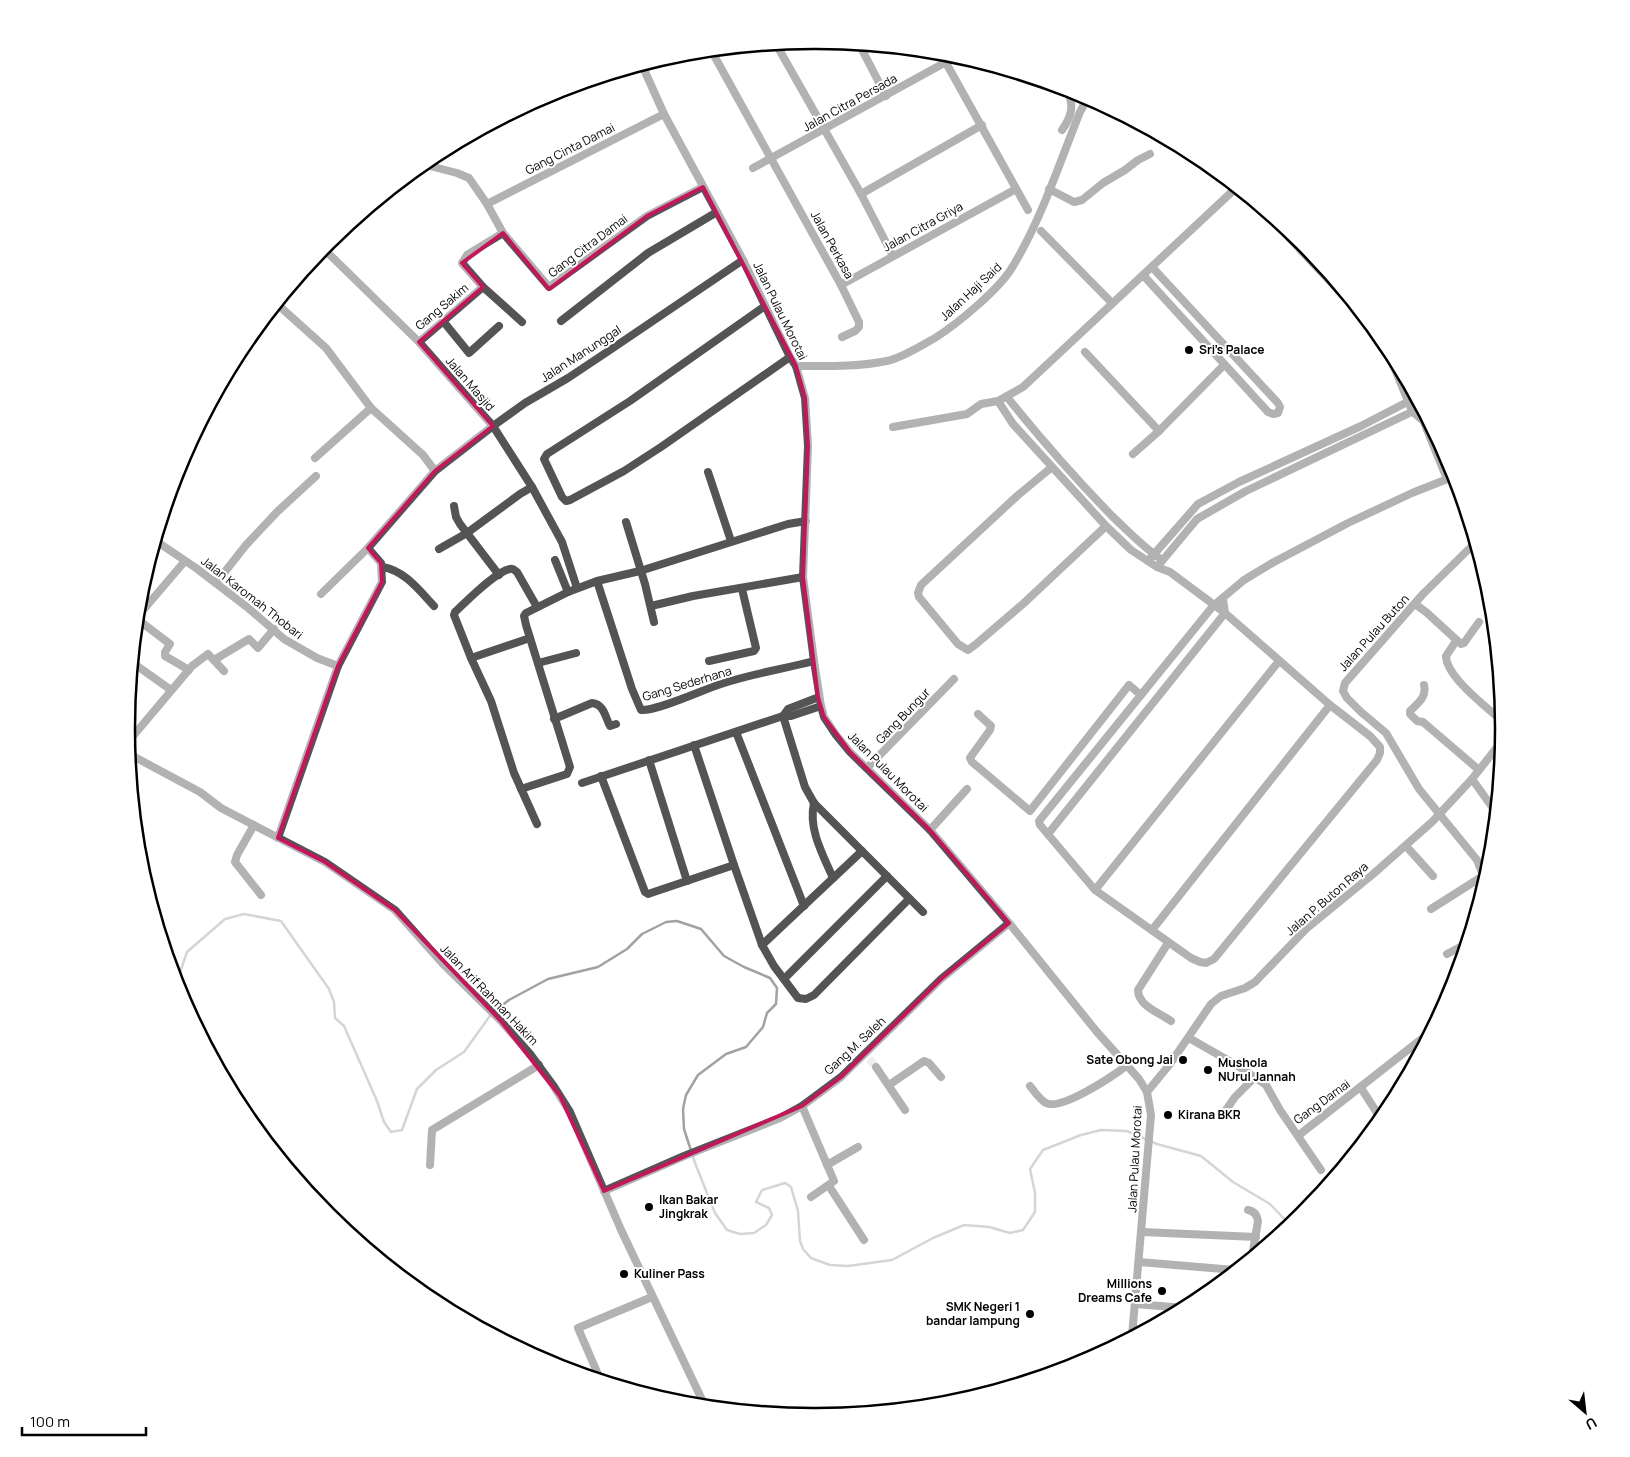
<svg xmlns="http://www.w3.org/2000/svg" width="1630" height="1457" viewBox="0 0 1630 1457" font-family="Manrope,sans-serif">
<rect width="100%" height="100%" fill="#fff"/>
<g fill="none" stroke-linecap="round" stroke-linejoin="round">
<polyline stroke="#a2a2a2" stroke-width="2.5" points="176,984 187,952 225,919 244,914 281,921 329,989 334,1002 335,1018 344,1026 377,1101 384,1122 391,1132 402,1130 417,1089 436,1070 464,1052 492,1013 509,1000 548,979 598,967 627,949 642,934 666,922 677,921 701,929 724,956 744,967 770,978 777,988 776,1004 767,1013 763,1027 746,1047 726,1054 698,1075 686,1095 683,1109 684,1129 695,1163 715,1213 727,1230 740,1234 754,1233 766,1225 772,1215 769,1208 756,1202 762,1190 785,1183 791,1187 798,1211 800,1241 803,1249 811,1258 830,1265 848,1266 892,1260 933,1238 964,1225 989,1227 1010,1233 1023,1230 1035,1212 1035,1193 1030,1169 1043,1150 1081,1135 1101,1130 1127,1131 1157,1144 1201,1156 1233,1182 1270,1204 1290,1225"/>
<polyline stroke="#d9d9d9" stroke-width="8" stroke-dasharray="8 4" stroke-linecap="butt" points="869,1059 876,1067"/>
<g stroke="#545454" stroke-width="8">
<polyline points="776,44 861,194 893,256"/>
<polyline points="859,44 886,96"/>
<polyline points="711,50 841,285 859,322 859,327 855,331 842,337"/>
<polyline points="940,52 1028,210"/>
<polyline points="642,65 664,114 743,260 790,357 796,366 805,398 808,446 803,577 814,661 821,706 824,717 836,735 850,752 930,830 1009,923 1097,1032 1139,1079 1147,1092 1151,1115 1132,1336"/>
<path d="M1062 130C1072 116 1075 104 1066 89"/>
<polyline points="422,164 457,173 469,178 487,204 503,233 549,287 647,216 703,187"/>
<polyline points="753,168 957,56"/>
<polyline points="1049,189 1074,202 1082,200 1103,183 1125,170 1138,160 1150,154"/>
<polyline points="861,194 982,125"/>
<polyline points="487,204 664,114"/>
<polyline points="1260,207 1361,314"/>
<polyline points="1041,231 1112,303"/>
<polyline points="322,250 329,254 419,342 493,426 532,487 562,542 577,588"/>
<polyline points="1143,275 1268,412 1273,414 1278,413 1280,407 1278,403 1152,267"/>
<polyline points="841,285 1016,189"/>
<polyline points="483,287 522,322"/>
<polyline points="277,304 326,348 371,408 423,455 435,471"/>
<polyline points="765,306 630,401 547,454 544,459 562,497 566,501 570,500 624,471 661,447 790,357"/>
<polyline points="443,321 469,353 499,326"/>
<polyline points="561,321 648,253 717,212"/>
<polyline points="419,342 483,287 462,263 467,255 503,233"/>
<polyline points="1384,342 1412,411 1421,419"/>
<polyline points="1085,352 1159,431"/>
<path d="M796 366C826 366 858 367 887 361 904 357 920 346 935 338 957 324 1000 289 1013 266 1042 218 1059 164 1080 112L1088 97"/>
<path d="M1007 397C1040 438 1075 478 1112 516 1127 530 1141 545 1158 557"/>
<polyline points="998,401 1013,424 1106,526 1131,550 1157,567 1170,572 1225,613 1330,705 1370,736 1380,747 1380,753 1377,760 1214,959 1206,963 1200,962 1191,958 1095,890 1040,825 1039,821 1213,606 1244,580 1274,562 1348,523 1412,493 1455,476"/>
<polyline points="1421,415 1447,479"/>
<polyline points="893,427 967,414 981,404 998,401 1023,387 1236,188"/>
<polyline points="1133,454 1159,431 1224,365"/>
<polyline points="315,458 371,408"/>
<polyline points="1052,467 1017,496 921,585 918,593 919,597 958,644 968,650 975,645 1024,603 1106,526"/>
<polyline points="708,472 731,541"/>
<polyline points="454,506 456,517 460,524 499,575"/>
<polyline points="626,522 645,584 654,622"/>
<polyline points="156,541 196,568 247,607 284,639 317,658 338,666"/>
<polyline points="1475,543 1423,594 1345,683 1343,691 1347,698 1361,712 1386,733 1419,789 1477,860 1485,880"/>
<polyline points="439,549 467,533 520,494 532,487"/>
<polyline points="555,560 568,592"/>
<polyline points="1148,561 1198,504 1239,482 1361,426 1415,398"/>
<path d="M383 567C405 571 419 590 434 606"/>
<polyline points="1157,567 1197,519 1246,491 1420,408"/>
<path d="M597 581 632 689 641 710C658 711 702 690 721 684 751 674 783 669 814 661"/>
<polyline points="216,583 246,545 277,512 316,476"/>
<polyline points="321,594 368,548 435,471 493,426 525,403 568,378 610,350 743,260"/>
<polyline points="1415,604 1426,612 1461,644 1464,643 1479,622"/>
<polyline points="651,606 693,596 803,577"/>
<polyline points="138,616 185,561"/>
<polyline points="137,619 170,644 165,652 165,656 189,670"/>
<path d="M1456 641 1446 656C1446 677 1488 708 1503 722"/>
<polyline points="1492,642 1495,646"/>
<polyline points="471,658 530,638"/>
<polyline points="214,660 249,639 258,648 274,629"/>
<polyline points="709,661 754,651 756,648 742,589"/>
<polyline points="133,663 171,690"/>
<polyline points="538,663 576,653"/>
<path d="M1424 685C1427 697 1418 703 1410 711V714L1417 721 1423 722 1479 770"/>
<polyline points="819,697 788,709 783,716 805,787 814,803 923,912"/>
<polyline points="978,714 991,726 990,730 972,755 970,758 972,762 1030,811 1129,685 1141,695"/>
<path d="M554 719 592 703C603 704 605 715 609 724L610 726 616 724"/>
<polyline points="736,732 804,906"/>
<polyline points="128,742 192,666 208,654 224,671"/>
<polyline points="694,745 734,865 762,945 774,966 798,998 806,999 814,995 909,899"/>
<polyline points="129,754 200,792 221,808 325,862 395,910 444,965 501,1021 531,1055 553,1085 570,1112 622,1232 705,1406"/>
<polyline points="649,760 687,881"/>
<polyline points="867,768 954,679"/>
<polyline points="601,776 645,892 648,894 734,865"/>
<polyline points="1472,779 1495,811"/>
<polyline points="582,783 783,716 791,716 821,706"/>
<polyline points="521,789 567,774 570,767 526,625 524,616 526,613 568,592 597,581 640,571 788,524 806,521"/>
<path d="M814 803C808 829 823 855 833 878"/>
<path d="M537 824 514 773 491 701 471 658 454 615 455 612C467 601 495 572 510 569 514 568 514 570 517 572L537 607"/>
<polyline points="254,825 237,855 235,862 261,895"/>
<polyline points="930,830 967,789"/>
<polyline points="1048,834 1225,613 1223,599"/>
<polyline points="278,838 338,666 382,582 381,563 368,548"/>
<polyline points="1406,846 1433,876"/>
<polyline points="1095,890 1279,661"/>
<polyline points="1431,909 1483,876"/>
<polyline points="1152,930 1330,705"/>
<path d="M1168 943 1138 990C1138 1006 1160 1013 1171 1021"/>
<polyline points="762,945 862,851"/>
<polyline points="1447,954 1466,944"/>
<polyline points="784,979 887,876"/>
<polyline points="1189,1038 1238,1066 1266,1085 1280,1110 1321,1170"/>
<polyline points="876,1067 905,1110"/>
<polyline points="889,1085 924,1061 929,1063 941,1077"/>
<path d="M1030 1086C1034 1091 1040 1100 1046 1103 1061 1111 1113 1076 1126 1066"/>
<polyline points="1361,1088 1381,1119"/>
<polyline points="1147,1092 1170,1064 1211,1004 1221,996 1245,988 1255,982 1306,929 1372,875 1432,822 1472,779 1502,741"/>
<polyline points="802,1106 834,1181 811,1197"/>
<polyline points="1226,1110 1235,1097 1255,1077"/>
<polyline points="1299,1135 1428,1034"/>
<polyline points="430,1165 432,1130 539,1065"/>
<polyline points="827,1165 858,1147"/>
<polyline points="829,1186 864,1240"/>
<polyline points="604,1191 684,1156 780,1118 802,1106 841,1077 941,979 1009,923"/>
<path d="M1248 1210C1254 1211 1257 1215 1258 1221L1252 1257"/>
<polyline points="1142,1232 1256,1237"/>
<polyline points="1139,1262 1235,1270"/>
<polyline points="1135,1304 1185,1308"/>
<polyline points="600,1379 578,1328 652,1297"/>
</g>
</g>
<path d="M0 0H1630V1457H0ZM703 187 796 366 805 398 808 446 803 577 818 697 824 717 850 752 930 830 1009 923 941 979 841 1077 802 1106 604 1191 560 1096 501 1021 395 910 325 862 278 838 338 666 382 582 381 563 368 548 435 471 493 426 419 342 483 287 462 263 503 233 549 289 647 216Z" fill="#fff" fill-opacity=".55" fill-rule="evenodd"/>
<path fill="none" stroke="#c2185b" stroke-width="4" stroke-linejoin="round" d="M703 187 796 366 805 398 808 446 803 577 818 697 824 717 850 752 930 830 1009 923 941 979 841 1077 802 1106 604 1191 560 1096 501 1021 395 910 325 862 278 838 338 666 382 582 381 563 368 548 435 471 493 426 419 342 483 287 462 263 503 233 549 289 647 216Z"/>
<g fill="#000" stroke="#fff" stroke-width="2">
<circle cx="1189" cy="350" r="5"/>
<circle cx="1183" cy="1060" r="5"/>
<circle cx="1208" cy="1070" r="5"/>
<circle cx="1168" cy="1115" r="5"/>
<circle cx="649" cy="1207" r="5"/>
<circle cx="624" cy="1274" r="5"/>
<circle cx="1162" cy="1291" r="5"/>
<circle cx="1030" cy="1314" r="5"/>
</g>
<g text-anchor="middle" stroke-width="4" stroke-linejoin="round" paint-order="stroke">
<g font-size="12" fill="#000" stroke="#fff">
<text transform="translate(850 103) rotate(-29)" y="4">Jalan Citra Persada</text>
<text transform="translate(570 149) rotate(-27)" y="4">Gang Cinta Damai</text>
<text transform="translate(923 227) rotate(-29)" y="4">Jalan Citra Griya</text>
<text transform="translate(832 245) rotate(61)" y="4">Jalan Perkasa</text>
<text transform="translate(588 246) rotate(-37)" y="4">Gang Citra Damai</text>
<text transform="translate(971 292) rotate(-43)" y="4">Jalan Haji Said</text>
<text transform="translate(442 307) rotate(-40)" y="4">Gang Sakim</text>
<text transform="translate(780 311) rotate(64)" y="4">Jalan Pulau Morotai</text>
<text transform="translate(581 354) rotate(-33)" y="4">Jalan Manunggal</text>
<text transform="translate(470 384) rotate(49)" y="4">Jalan Masjid</text>
<text transform="translate(252 598) rotate(38)" y="4">Jalan Karomah Thobari</text>
<text transform="translate(1374 633) rotate(-48)" y="4">Jalan Pulau Buton</text>
<text transform="translate(687 684) rotate(-17)" y="4">Gang Sederhana</text>
<text transform="translate(903 716) rotate(-46)" y="4">Gang Bungur</text>
<text transform="translate(888 772) rotate(45)" y="4">Jalan Pulau Morotai</text>
<text transform="translate(1327 899) rotate(-41)" y="4">Jalan P. Buton Raya</text>
<text transform="translate(489 995) rotate(46)" y="4">Jalan Arif Rahman Hakim</text>
<text transform="translate(855 1046) rotate(-43)" y="4">Gang M. Saleh</text>
<text transform="translate(1322 1102) rotate(-36)" y="4">Gang Damai</text>
<text transform="translate(1135 1159) rotate(-87)" y="4">Jalan Pulau Morotai</text>
</g>
<g font-size="12" font-weight="bold" fill="#000" stroke="#fff" text-anchor="start">
<text x="1199" y="354">Sri's Palace</text>
<text x="1173" y="1064" text-anchor="end">Sate Obong Jai</text>
<text x="1218" y="1067">Mushola<tspan x="1218" dy="14">NUrul Jannah</tspan></text>
<text x="1178" y="1119">Kirana BKR</text>
<text x="659" y="1204">Ikan Bakar<tspan x="659" dy="14">Jingkrak</tspan></text>
<text x="634" y="1278">Kuliner Pass</text>
<text x="1152" y="1288" text-anchor="end">Millions<tspan x="1152" dy="14">Dreams Cafe</tspan></text>
<text x="1020" y="1311" text-anchor="end">SMK Negeri 1<tspan x="1020" dy="14">bandar lampung</tspan></text>
</g>
</g>
<path d="M0 0H1630V1457H0ZM814 49H816A679 679 0 0 1 1495 728V729A679 679 0 0 1 816 1408H814A679 679 0 0 1 135 729V728A679 679 0 0 1 814 49Z" fill="#fff" fill-rule="evenodd"/>
<path fill="none" stroke="#000" stroke-width="2.5" d="M814 49H816A679 679 0 0 1 1495 728V729A679 679 0 0 1 816 1408H814A679 679 0 0 1 135 729V728A679 679 0 0 1 814 49Z"/>
<g transform="translate(1585 1412) rotate(152)" stroke="#ffffff" stroke-width="4" paint-order="stroke">
<path d="M0-4L9 19L0 12L-9 19Z" fill="#000000"/>
<text y="-8" font-size="14" font-weight="bold" text-anchor="middle" fill="#000000">U</text>
</g>
<path d="M22 1427v8h124v-8" fill="none" stroke="#000000" stroke-width="2.5"/>
<text x="30" y="1427" font-size="15" fill="#000000" stroke="#ffffff" stroke-width="4" paint-order="stroke">100 m</text>
</svg>
